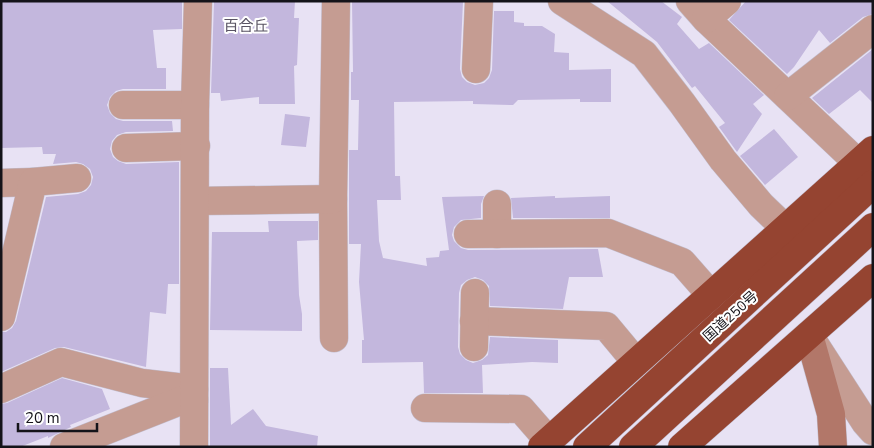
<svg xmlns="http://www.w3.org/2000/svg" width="874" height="448" viewBox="0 0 874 448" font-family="'Nunito Sans','Noto Sans JP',sans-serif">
<rect width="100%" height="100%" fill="#e8e2f4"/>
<g fill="#c3b7dd">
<polygon points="1,1 182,1 182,29 153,30 157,68 166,68 166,89 123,89 116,91 110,97 107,105 110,113 116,119 123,121 172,121 173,131 126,132 117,135 112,141 110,149 113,157 118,161 126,164 179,162 179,284 168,284 166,314 150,312 146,367 64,347 55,348 1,372 1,332 6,332 12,328 16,321 46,197 78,194 86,191 91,185 93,177 90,169 83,164 76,162 53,164 56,154 43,154 42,147 1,148"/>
<polygon points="214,1 295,1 294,18 299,18 297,65 294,66 295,104 259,104 259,97 221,101 220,93 211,93"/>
<polygon points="352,1 463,1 460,69 462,77 467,82 475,85 484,83 489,78 492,70 494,11 514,11 514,22 524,23 524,26 542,26 555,34 554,52 569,53 569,70 611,69 611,102 580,102 580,99 518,100 513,105 473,104 473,101 394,102 395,176 400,176 401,200 377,200 379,241 383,258 427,266 426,258 439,257 440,251 449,250 442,197 484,196 481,204 481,218 461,220 454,227 452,235 454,241 461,248 468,250 598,249 603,277 569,277 563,309 490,306 489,286 483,280 475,277 467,280 461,285 459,293 458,347 460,354 466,360 473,363 482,360 488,355 490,337 558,340 558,363 532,362 482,365 483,393 424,393 423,362 362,363 362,340 364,340 359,282 361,244 349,244 349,150 358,150 359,100 351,100 351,72 353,72"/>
<polygon points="607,1 661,1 682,17 677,24 699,49 709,43 764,95 753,104 762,114 737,152 719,127 725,123 695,86 692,88 657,42"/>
<polygon points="746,1 873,1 873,14 863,17 830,43 819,30 794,67 787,74 729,20"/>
<polygon points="873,49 873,103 860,90 829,114 812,98"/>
<polygon points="285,114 310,117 306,147 281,145"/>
<polygon points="774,129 798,157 765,185 740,156"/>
<polygon points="555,196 555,198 610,196 610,218 513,218 511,198"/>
<polygon points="268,221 318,221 318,240 297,241 299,295 302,314 302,331 210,330 212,232 269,232"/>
<polygon points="210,368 228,368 231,425 253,409 266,426 318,436 317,447 210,447"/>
<polygon points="62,378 102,389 110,409 70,425 71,427 48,438 48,436 20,447 1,447 1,404 7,403"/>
</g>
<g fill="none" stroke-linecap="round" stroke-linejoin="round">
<g stroke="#c2bdcd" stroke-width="29">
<g id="street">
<polyline points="562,1 644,54 682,103 723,160 761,205 785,228"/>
<polyline points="690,1 706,19 858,163"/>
<polyline points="706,19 727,1"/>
<polyline points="476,69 479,1"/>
<polyline points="788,96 873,29"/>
<polyline points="123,105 195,105"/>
<polyline points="126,148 196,146"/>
<polyline points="1,183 33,182"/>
<polyline points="333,199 334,338"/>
<polyline points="196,201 333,199 336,1"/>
<polyline points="497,204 497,234"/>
<polyline points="468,234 608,233 682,262 711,295"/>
<polyline points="1,317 33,182 77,178"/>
<polyline points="474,321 606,326 636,362"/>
<polyline points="814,343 865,422 873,431"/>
<polyline points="474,347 475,293"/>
<polyline points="1,389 61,362 142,383 194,389"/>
<polyline points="425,408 521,409 549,441"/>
<polyline points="64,447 183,400 194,400"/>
<polyline points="194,447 195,105 198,1"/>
</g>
</g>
<g stroke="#c2bdcd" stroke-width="29">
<polyline id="secondary" points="809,335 831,414 833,447"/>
</g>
<g stroke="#c2bdcd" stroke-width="29">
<g id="highway">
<polyline points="542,447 873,150"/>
<polyline points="587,447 873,184"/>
<polyline points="633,447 873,227"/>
<polyline points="682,447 873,278"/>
</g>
</g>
<use href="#street" stroke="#c59c92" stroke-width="28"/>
<use href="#secondary" stroke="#b27769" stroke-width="28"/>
<use href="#highway" stroke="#954431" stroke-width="28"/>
</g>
<g text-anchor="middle" stroke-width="4" stroke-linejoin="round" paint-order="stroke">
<g font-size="14" fill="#141319" stroke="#fff">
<text transform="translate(730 316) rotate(-42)" y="5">国道250号</text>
</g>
<g font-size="15" fill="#595463" stroke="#fff">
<text x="246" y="31">百合丘</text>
</g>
</g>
<rect width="874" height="448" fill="none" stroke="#141319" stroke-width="5"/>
<path d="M18 423v8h79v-8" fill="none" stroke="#141319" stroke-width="2.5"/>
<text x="25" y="423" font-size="15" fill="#141319" stroke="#ffffff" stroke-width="4" paint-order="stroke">20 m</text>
</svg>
